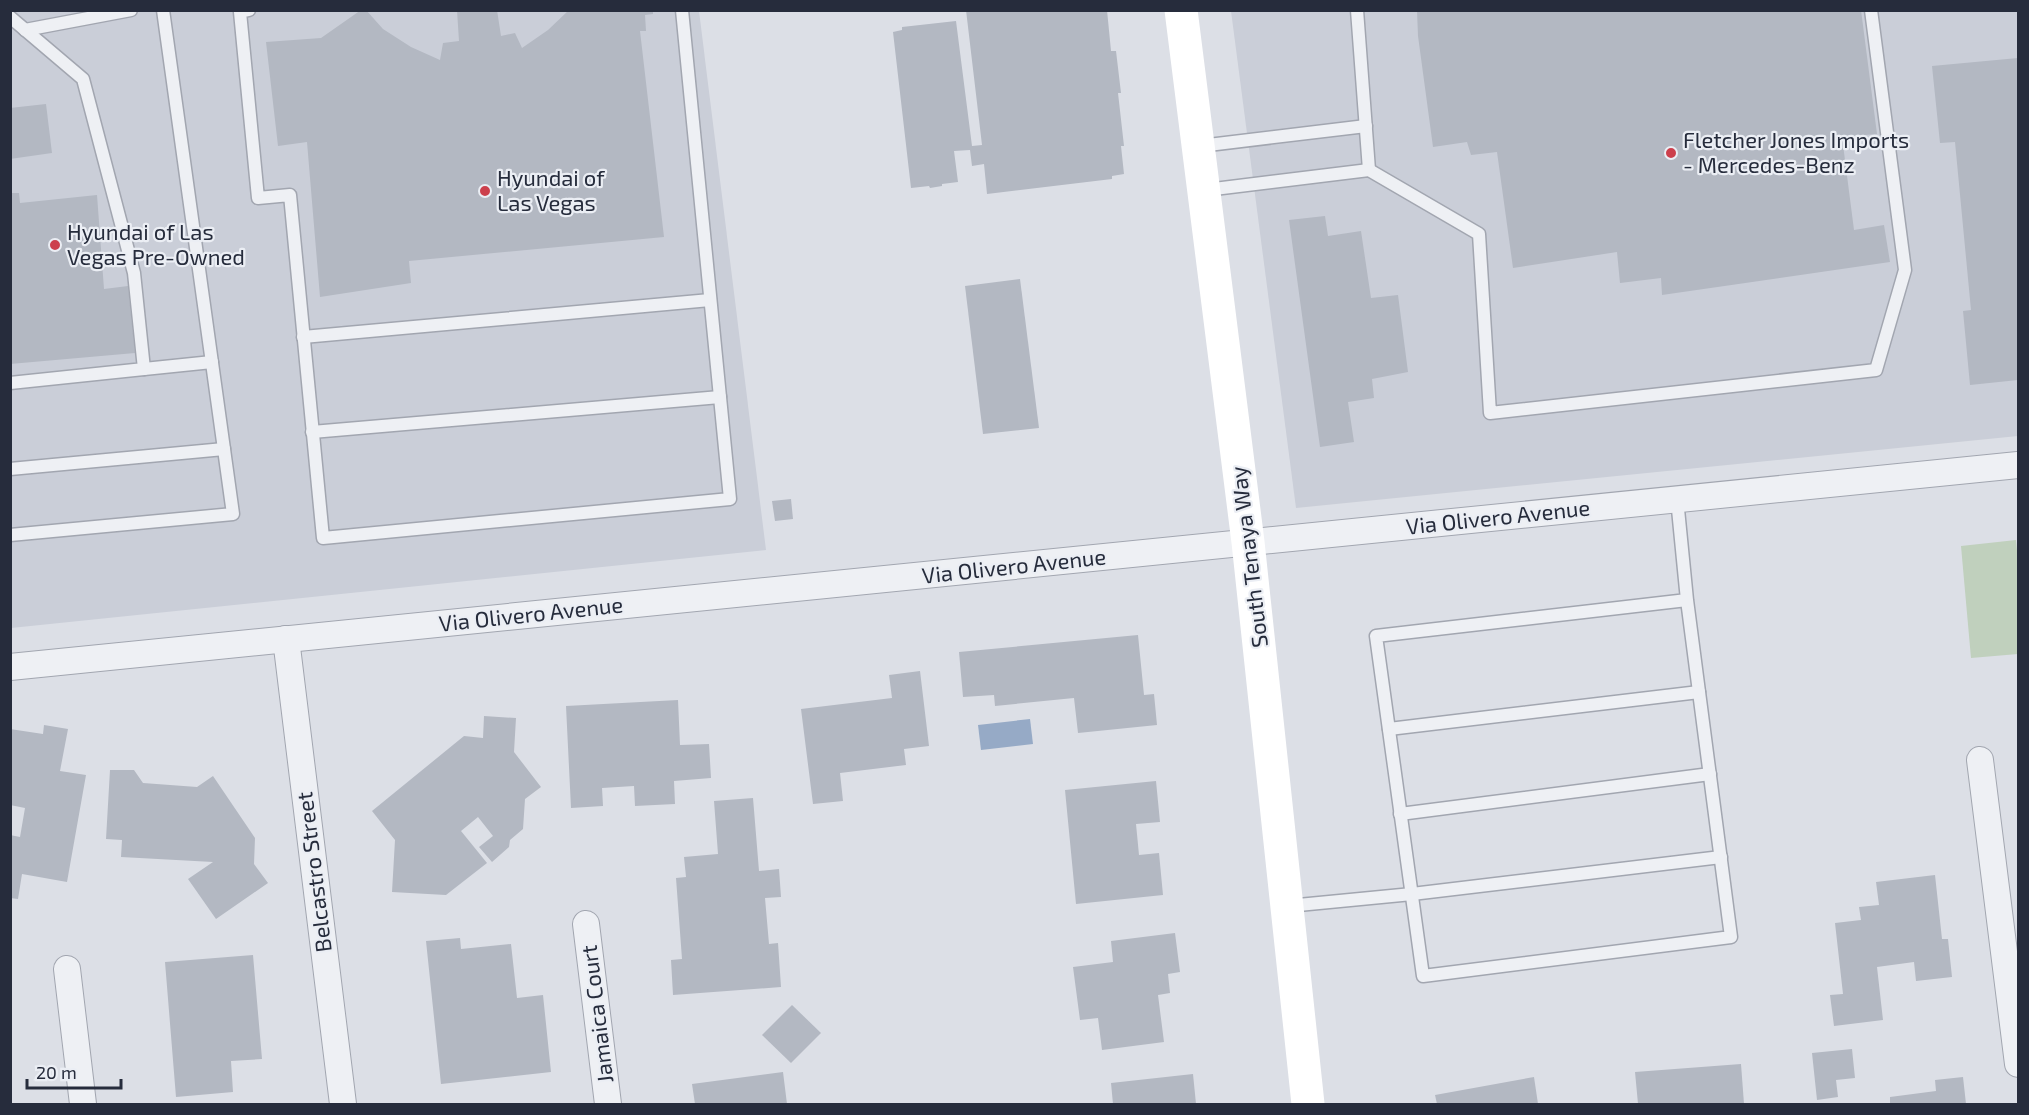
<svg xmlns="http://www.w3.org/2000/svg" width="2029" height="1115" viewBox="0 0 2029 1115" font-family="'Exo 2',sans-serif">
<rect width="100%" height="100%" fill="#dcdfe6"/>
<g fill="#caced8">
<polygon points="11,11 699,11 766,550 11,628"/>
<polygon points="1231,11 2018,11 2018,436 1296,508"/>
</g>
<polygon fill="#c0d0bd" points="2016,540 2018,561 2018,654 1971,658 1961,546"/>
<polygon fill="#96aac6" points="1030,719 1033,744 981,750 978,725"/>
<g fill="#b3b8c2">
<polygon points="361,10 366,10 383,29 411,47 440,60 443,43 459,41 457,10 497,10 501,36 515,33 522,48 548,30 569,10 653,10 653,14 645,15 646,31 640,31 664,237 409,261 411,283 320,297 307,142 278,146 266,42 321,38"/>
<polygon points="966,10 1107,10 1111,51 1116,51 1121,93 1118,93 1124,146 1121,146 1124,174 1112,176 1112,179 987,194 984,164 972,166 970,150 954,151 958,182 942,184 942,186 930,188 929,186 911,188 893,32 902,30 902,27 956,21 972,146 982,145"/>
<polygon points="1417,10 1861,10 1877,134 1842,137 1854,230 1884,225 1890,262 1662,295 1661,278 1620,283 1617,252 1513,268 1497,152 1471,155 1467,142 1433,147 1418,36"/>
<polygon points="2018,58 2018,380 1970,385 1963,311 1971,310 1955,142 1940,143 1932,66"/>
<polygon points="46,104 52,153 10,159 10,108"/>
<polygon points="10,193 19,193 20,203 97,195 104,289 128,286 135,353 10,364"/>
<polygon points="1325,216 1328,236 1361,231 1371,298 1398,295 1408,372 1372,379 1374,398 1348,402 1354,442 1320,447 1289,220"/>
<polygon points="1020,279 1039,428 983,434 965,286"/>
<polygon points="791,499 793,519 775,521 772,501"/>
<polygon points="1138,635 1144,695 1154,694 1157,725 1078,733 1074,698 995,706 994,695 963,697 959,652"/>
<polygon points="920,671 929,746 904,749 906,765 840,773 843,801 813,804 801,709 892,698 889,675"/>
<polygon points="678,700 680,745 709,744 711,778 674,781 675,804 635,806 634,786 602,788 603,806 571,808 566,706"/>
<polygon points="484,716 516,718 514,752 541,787 525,799 523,829 510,840 509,847 492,862 479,847 493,836 478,817 461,831 487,863 446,895 392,892 395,840 372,811 464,736 483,738"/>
<polygon points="44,725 68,729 60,771 86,775 67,882 22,874 18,899 10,898 10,835 20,837 25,808 10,805 10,729 43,734"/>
<polygon points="110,770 134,770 143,783 197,787 213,776 255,838 254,864 268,883 216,919 188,879 213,862 121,857 122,840 106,839"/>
<polygon points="1156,781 1160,822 1136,824 1139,855 1159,853 1163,895 1076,904 1065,790"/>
<polygon points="753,798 759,871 779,869 781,897 765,898 769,944 778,943 781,987 673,995 671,960 682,959 676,878 686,877 684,857 718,854 714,801"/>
<polygon points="1935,875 1942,939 1948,939 1952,977 1916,981 1914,962 1877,967 1883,1020 1834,1026 1830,995 1843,994 1835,923 1861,920 1859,907 1879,905 1876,882"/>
<polygon points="1175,933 1180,972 1168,974 1170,993 1158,995 1164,1042 1102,1050 1098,1018 1080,1020 1073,967 1113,962 1111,941"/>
<polygon points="460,938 461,949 511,944 517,998 543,995 551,1072 441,1084 426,941"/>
<polygon points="253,955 262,1059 231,1061 233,1092 176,1097 165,962"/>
<polygon points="792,1005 821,1033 791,1063 762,1035"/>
<polygon points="1852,1049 1855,1078 1836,1080 1838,1097 1817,1100 1812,1053"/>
<polygon points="1741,1064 1744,1104 1638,1104 1635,1072"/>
<polygon points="783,1072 787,1104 695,1104 692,1084"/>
<polygon points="1193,1074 1196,1104 1113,1104 1111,1083"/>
<polygon points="1534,1077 1538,1104 1437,1104 1435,1095"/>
<polygon points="1963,1077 1966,1104 1890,1104 1890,1097 1936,1091 1935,1080"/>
</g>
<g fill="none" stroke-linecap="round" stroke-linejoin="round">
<g stroke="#a2a6b0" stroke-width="15">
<g id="lane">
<polyline points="249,10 240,12 258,198 290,195 323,538 730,499 682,10"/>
<polyline points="1357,10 1369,170"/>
<polyline points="10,17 83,79 134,273 144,369 10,383"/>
<polyline points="25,30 131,10"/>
<polyline points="1200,146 1366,126"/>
<polyline points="1206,190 1369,170 1479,234 1490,413 1876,370 1905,270 1871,10"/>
<polyline points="303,337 710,300"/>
<polyline points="144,369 212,362"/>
<polyline points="312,432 720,397"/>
<polyline points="10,469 224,449"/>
<polyline points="1677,499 1687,600 1731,937 1423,976 1376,636 1687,600"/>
<polyline points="10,535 233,514 163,10"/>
<polyline points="1389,729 1699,692"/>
<polyline points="1400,814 1710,774"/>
<polyline points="1288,906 1412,894 1721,857"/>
</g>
</g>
<g stroke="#a2a6b0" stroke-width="28">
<g id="street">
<polyline points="286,639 343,1104"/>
<polyline points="10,667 2018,465"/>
<polyline points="1980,760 2018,1064"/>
<polyline points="586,924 608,1104"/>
<polyline points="67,969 83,1104"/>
</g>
</g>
<use href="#lane" stroke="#eef0f4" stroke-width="12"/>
<use href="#street" stroke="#eef0f4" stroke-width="26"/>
<polyline stroke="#fff" stroke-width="33" points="1181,10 1248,542 1308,1104"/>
</g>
<g fill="#cc3f4c" stroke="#ebeef4" stroke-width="2">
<circle cx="1671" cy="153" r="6"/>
<circle cx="485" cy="191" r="6"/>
<circle cx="55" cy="245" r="6"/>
</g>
<g text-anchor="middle" stroke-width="4.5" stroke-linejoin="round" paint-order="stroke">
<g font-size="22" fill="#262c3c" stroke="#ebeef4" text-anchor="start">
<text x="1683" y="148">Fletcher Jones Imports<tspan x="1683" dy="25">- Mercedes-Benz</tspan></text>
<text x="497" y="186">Hyundai of<tspan x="497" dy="25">Las Vegas</tspan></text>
<text x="67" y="240">Hyundai of Las<tspan x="67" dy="25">Vegas Pre-Owned</tspan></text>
</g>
<g font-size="22" fill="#262c3c" stroke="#ebeef4">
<text transform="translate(1498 517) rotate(-6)" y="8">Via Olivero Avenue</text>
<text transform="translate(1249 557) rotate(-97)" y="8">South Tenaya Way</text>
<text transform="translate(1014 566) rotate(-6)" y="8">Via Olivero Avenue</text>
<text transform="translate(531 614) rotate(-6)" y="8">Via Olivero Avenue</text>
<text transform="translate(314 872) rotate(-97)" y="8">Belcastro Street</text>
<text transform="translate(597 1014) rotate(-97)" y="8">Jamaica Court</text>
</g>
</g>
<rect width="2029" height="1115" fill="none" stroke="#262c3c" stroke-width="24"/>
<path d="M27 1079v9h94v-9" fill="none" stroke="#262c3c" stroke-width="3"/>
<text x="36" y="1079" font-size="18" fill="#262c3c" stroke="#ebeef4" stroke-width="4.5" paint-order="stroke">20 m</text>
</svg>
